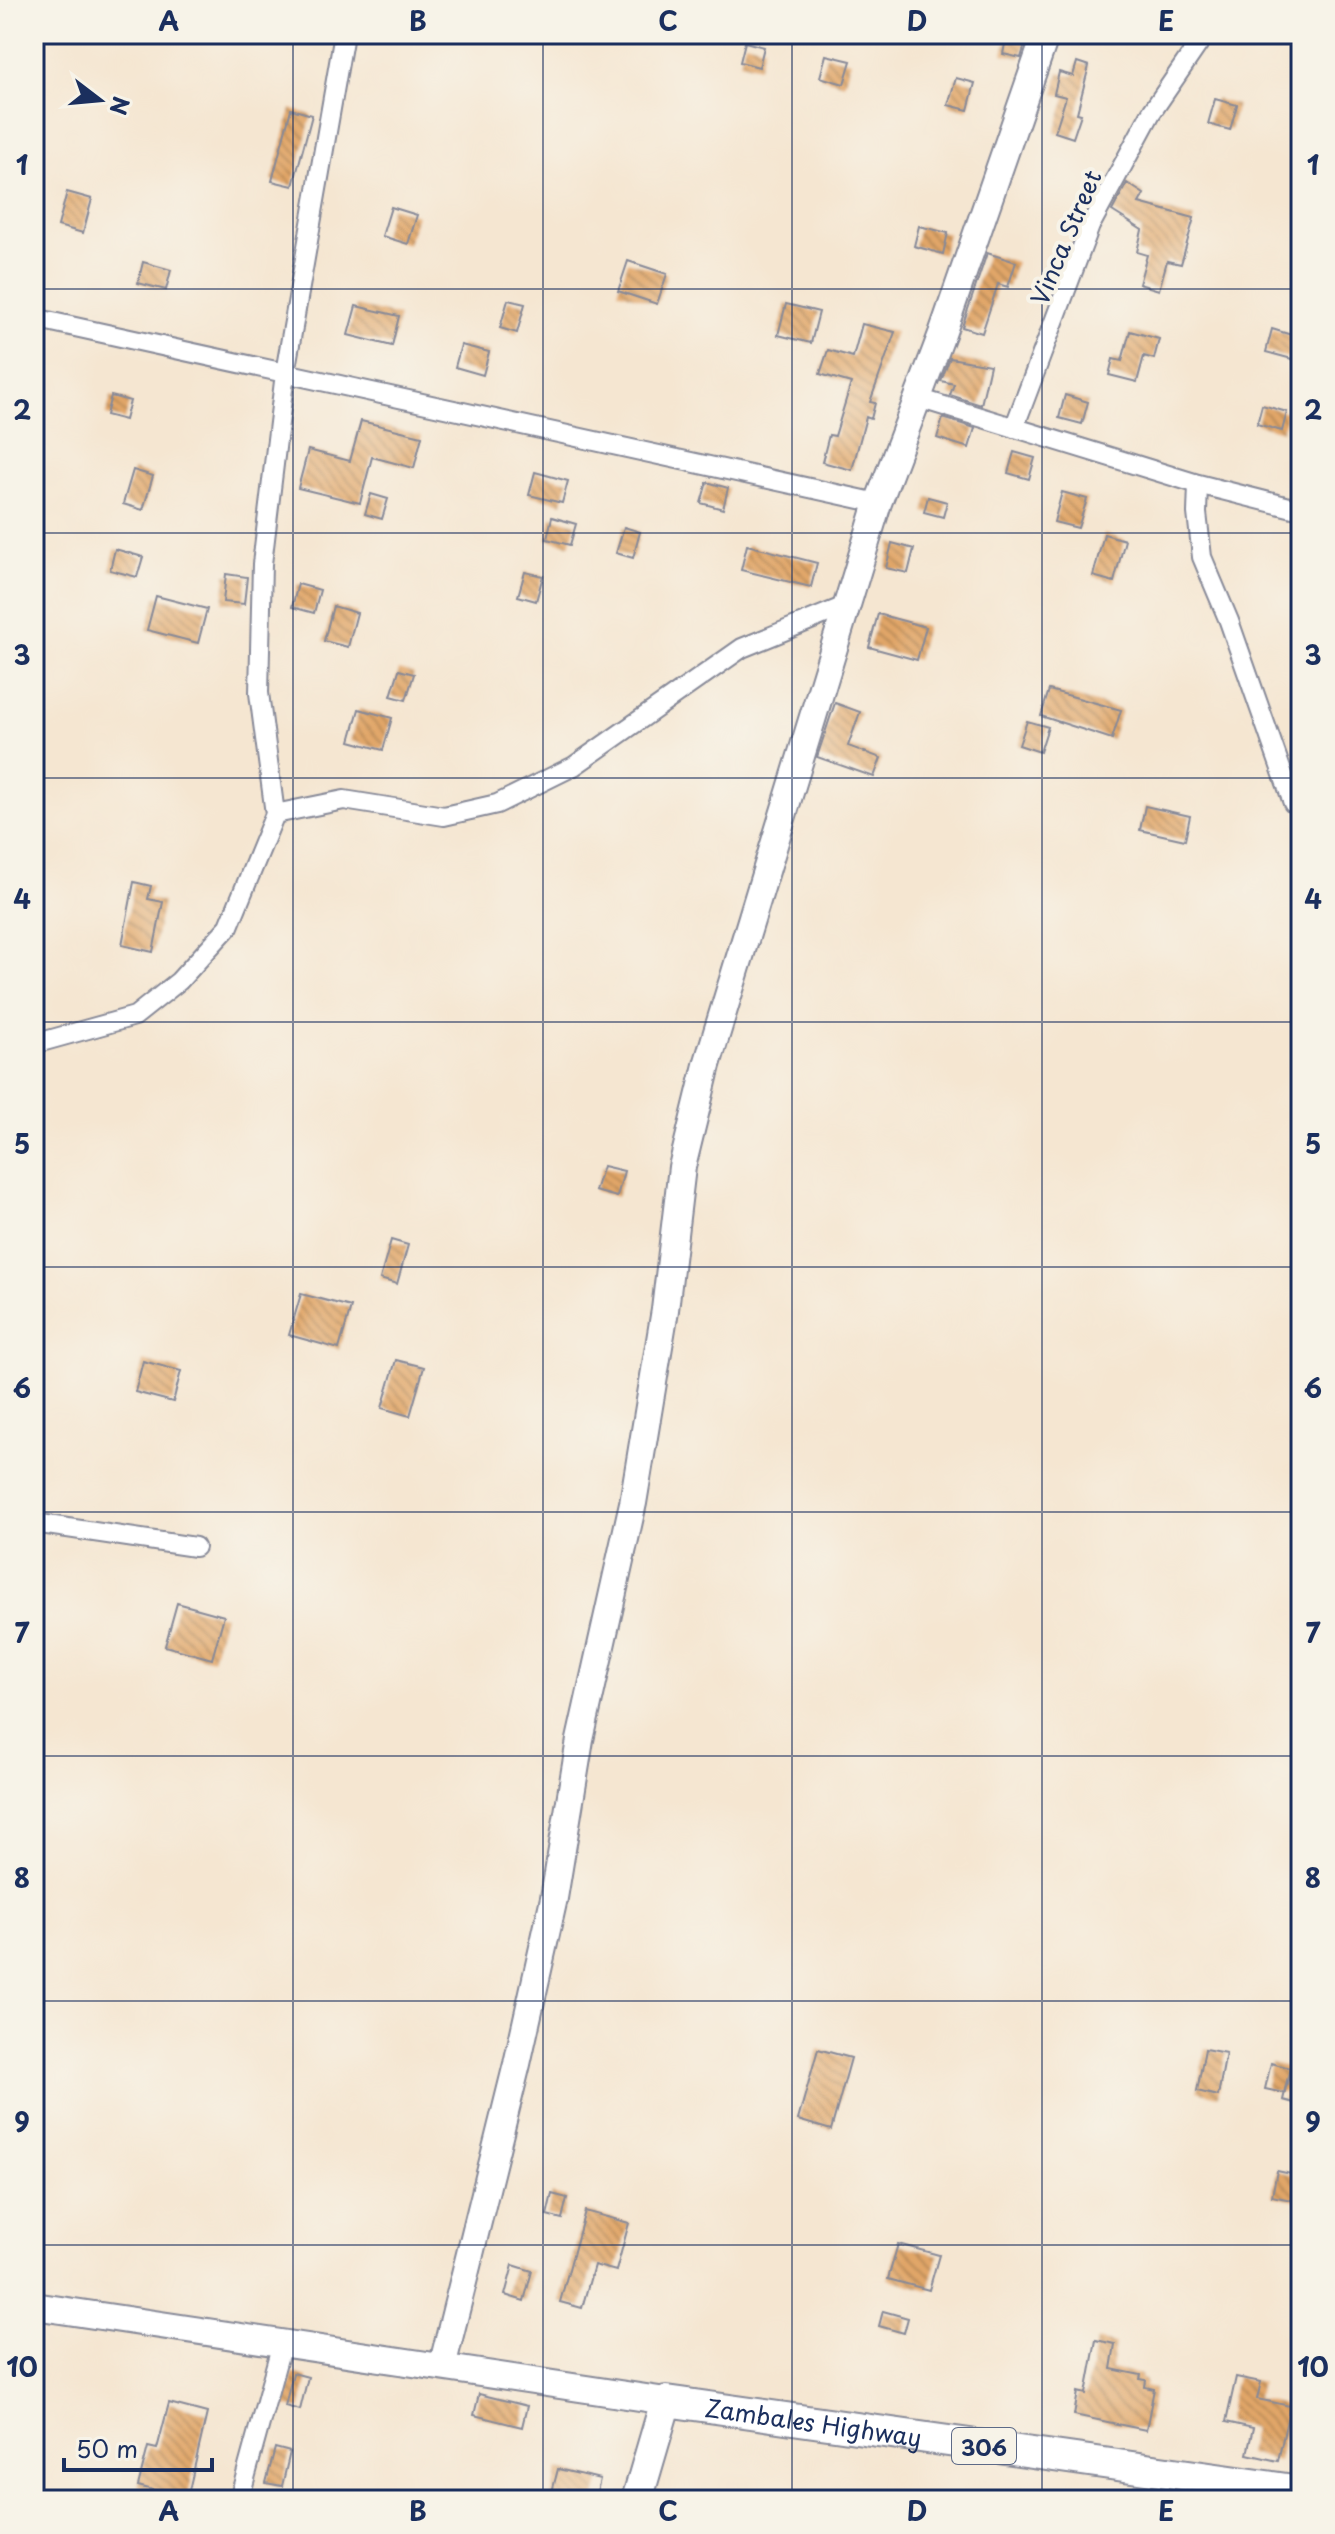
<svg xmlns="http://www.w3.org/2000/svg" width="1335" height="2534" font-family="'Playpen Sans',sans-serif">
<defs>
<pattern id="building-back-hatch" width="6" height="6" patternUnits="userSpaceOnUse" patternTransform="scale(2)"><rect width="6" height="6" fill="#e1a667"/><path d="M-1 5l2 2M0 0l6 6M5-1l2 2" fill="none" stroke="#b68858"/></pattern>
</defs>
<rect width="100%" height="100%" fill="#f7f3e8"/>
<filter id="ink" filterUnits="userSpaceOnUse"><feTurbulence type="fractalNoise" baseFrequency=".0125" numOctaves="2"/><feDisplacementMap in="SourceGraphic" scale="16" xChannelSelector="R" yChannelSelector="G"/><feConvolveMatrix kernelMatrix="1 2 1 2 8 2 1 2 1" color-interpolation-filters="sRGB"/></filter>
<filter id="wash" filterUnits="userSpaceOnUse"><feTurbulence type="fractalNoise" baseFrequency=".006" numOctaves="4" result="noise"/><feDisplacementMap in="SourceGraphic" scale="32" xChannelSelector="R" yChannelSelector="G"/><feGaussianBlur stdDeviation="1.8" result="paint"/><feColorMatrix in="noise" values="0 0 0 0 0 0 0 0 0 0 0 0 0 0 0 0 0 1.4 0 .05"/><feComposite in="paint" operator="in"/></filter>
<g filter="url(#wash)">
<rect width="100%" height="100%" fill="#f5e6d1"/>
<g id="blocks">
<path fill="url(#building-back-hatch)" d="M1007 34H1028L1021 58 1003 54Z
M745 42 764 47 759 67 740 62Z
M826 55 851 61 844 84 820 77Z
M1077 62 1089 66 1077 113 1081 114 1073 138 1055 132 1066 97 1054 94 1059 72 1073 76Z
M956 78 975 83 968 110 948 105Z
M1215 99 1237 105 1230 130 1208 124Z
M291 109 312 115 293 186 272 181Z
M1127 183 1144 194 1139 203 1194 218 1181 264 1167 261 1159 290 1139 284 1147 255 1137 252 1142 230 1112 211Z
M67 192 92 199 83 233 58 226Z
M391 207 417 215 408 244 382 236Z
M919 226 948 233 943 254 914 246Z
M987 253 1016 262 1008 287 998 284 982 333 962 327Z
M628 261 667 274 657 304 618 291Z
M143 262 171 270 166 290 138 283Z
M508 300 525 304 517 333 500 328Z
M786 304 819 312 811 343 778 335Z
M356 306 399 316 392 346 348 335Z
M862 324 895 332 870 402 875 403 871 419 866 417 852 470 822 462 829 435 835 436 851 383 820 374 828 350 853 357Z
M1272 329 1298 337 1292 359 1266 352Z
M1130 331 1159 339 1154 359 1144 356 1137 382 1109 375 1113 359 1122 361Z
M461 345 489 352 483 375 455 367Z
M950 358 990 365 981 405 950 395 954 384 941 381Z
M1065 395 1088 402 1082 424 1059 418Z
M111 396 130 401 125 420 106 415Z
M1262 405 1287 412 1282 431 1257 424Z
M943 418 975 428 969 448 937 438Z
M361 421 422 436 414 468 372 457 360 503 298 488 308 450 350 461Z
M1014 452 1035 458 1029 479 1008 473Z
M133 470 153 476 143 510 123 504Z
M535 472 568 481 562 503 529 495Z
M707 482 728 488 723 509 701 503Z
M1062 492 1087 499 1078 528 1054 522Z
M371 494 388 499 382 519 365 514Z
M928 497 947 502 943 517 924 512Z
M552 517 576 524 570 545 547 539Z
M624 527 640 532 633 558 616 553Z
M1104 534 1125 540 1114 582 1093 576Z
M892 543 914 549 908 573 886 568Z
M747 545 817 563 811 587 741 570Z
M115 549 143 557 137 577 110 570Z
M525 572 543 576 536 601 518 596Z
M226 574 247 577 244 604 223 602Z
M298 584 320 590 314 613 292 607Z
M156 596 207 609 198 643 147 630Z
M333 606 357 613 348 647 324 641Z
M878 614 926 627 917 660 869 647Z
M399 670 414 674 406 700 391 696Z
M1049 690 1121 710 1112 739 1041 716Z
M835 703 860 712 848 746 881 758 874 777 817 757Z
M359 709 392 718 383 750 350 741Z
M1027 721 1048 727 1040 752 1019 745Z
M1145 806 1190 816 1185 840 1140 830Z
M134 882 151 886 148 899 163 902 153 952 122 945Z
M603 1166 624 1171 617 1197 595 1191Z
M391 1240 408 1245 397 1284 380 1279Z
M301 1294 351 1307 339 1349 289 1335Z
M396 1360 424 1367 410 1416 382 1408Z
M143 1361 181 1371 173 1402 135 1392Z
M177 1603 224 1616 212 1659 165 1646Z
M818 2049 851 2058 831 2130 798 2120Z
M1205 2049 1226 2053 1218 2096 1197 2091Z
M1271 2063 1290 2068 1284 2093 1265 2089Z
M1288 2079 1301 2083V2105L1283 2100Z
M1277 2171 1301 2176V2202L1272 2196Z
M552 2194 567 2198 562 2219 547 2215Z
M585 2211 629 2223 616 2271 594 2265 582 2308 560 2302Z
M898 2244 939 2255 929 2290 888 2279Z
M513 2265 532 2271 524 2301 505 2295Z
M883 2311 908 2318 904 2333 879 2326Z
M1096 2340 1115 2344 1111 2369 1141 2375 1140 2379 1146 2380 1145 2387 1154 2389 1146 2430 1074 2415 1078 2392 1086 2394Z
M293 2373 308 2377 300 2410 285 2406Z
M1236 2377 1261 2382 1257 2399 1290 2406 1278 2461 1247 2454 1253 2428 1226 2422Z
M479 2394 527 2406 522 2427 474 2415Z
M169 2403 207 2413 187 2499 138 2486 148 2447 157 2449Z
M275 2448 290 2452 282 2486 266 2483Z
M558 2469 600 2479 595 2500H550Z"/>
</g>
</g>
<g filter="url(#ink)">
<use href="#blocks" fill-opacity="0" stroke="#888a98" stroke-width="2"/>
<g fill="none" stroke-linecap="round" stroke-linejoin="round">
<defs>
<path id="street" d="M34 318 878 503
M918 398 1198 484 1301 510
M1014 428 1090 226 1151 113 1205 34
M1198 484 1197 513 1202 557 1229 621 1293 803
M275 814 344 800 444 816 497 804 574 766 742 648 845 606
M34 1044 135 1016 179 981 229 926 275 814 259 693 262 564 285 373 344 34
M34 1523 195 1547
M239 2500 282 2343"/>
<path id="secondary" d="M34 2306 666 2401
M442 2367 517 2064 554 1898 580 1740 633 1503 665 1310 682 1167 707 1065 878 503 942 334 1046 34"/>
<g id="primary">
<path id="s1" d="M637 2500 666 2401 1301 2491"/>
</g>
</defs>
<use href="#street" stroke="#888a98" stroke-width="22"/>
<use href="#secondary" stroke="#888a98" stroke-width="30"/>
<use href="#primary" stroke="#888a98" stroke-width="34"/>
<use href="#street" stroke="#fff" stroke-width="18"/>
<use href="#secondary" stroke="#fff" stroke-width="26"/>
<use href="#primary" stroke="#fff" stroke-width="30"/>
</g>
</g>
<path fill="none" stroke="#1b2f5e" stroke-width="2" stroke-opacity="0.55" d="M293 34V2500M543 34V2500M792 34V2500M1042 34V2500M34 289H1301M34 533H1301M34 778H1301M34 1022H1301M34 1267H1301M34 1512H1301M34 1756H1301M34 2001H1301M34 2245H1301"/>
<g text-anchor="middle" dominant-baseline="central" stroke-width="8" stroke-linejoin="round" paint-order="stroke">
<rect fill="#f7f3e8" stroke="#5d6a87" stroke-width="2" x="952" y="2428" width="64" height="36" rx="6"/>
<g font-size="22" font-weight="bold" fill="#1b2f5e">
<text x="984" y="2446">306</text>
</g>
<g font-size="24" fill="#1b2f5e" stroke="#f7f3e8">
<text transform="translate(1065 237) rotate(-67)">Vinca Street</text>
<text stroke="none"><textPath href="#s1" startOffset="252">Zambales Highway</textPath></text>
</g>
</g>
<rect width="1335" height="2534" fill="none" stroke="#f7f3e8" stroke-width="88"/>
<g transform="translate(100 100) rotate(106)" stroke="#f7f3e8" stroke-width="6" paint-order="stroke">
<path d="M0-6L14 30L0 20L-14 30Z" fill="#1b2f5e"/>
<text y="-12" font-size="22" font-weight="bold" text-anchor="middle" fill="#1b2f5e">N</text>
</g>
<path d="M64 2458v12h148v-12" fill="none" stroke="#1b2f5e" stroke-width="4"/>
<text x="76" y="2458" font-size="24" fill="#1b2f5e" stroke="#f7f3e8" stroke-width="6" paint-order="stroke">50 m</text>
<rect x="44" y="44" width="1247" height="2446" fill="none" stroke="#1b2f5e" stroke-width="3"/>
<g font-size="26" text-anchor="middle" font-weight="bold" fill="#1b2f5e">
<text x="169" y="31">A</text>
<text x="418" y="31">B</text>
<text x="668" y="31">C</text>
<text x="917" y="31">D</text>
<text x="1166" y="31">E</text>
<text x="22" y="175">1</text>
<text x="1313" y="175">1</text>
<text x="22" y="420">2</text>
<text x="1313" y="420">2</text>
<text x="22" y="665">3</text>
<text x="1313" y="665">3</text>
<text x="22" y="909">4</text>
<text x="1313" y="909">4</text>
<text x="22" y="1154">5</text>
<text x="1313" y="1154">5</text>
<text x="22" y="1398">6</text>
<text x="1313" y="1398">6</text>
<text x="22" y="1643">7</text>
<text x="1313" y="1643">7</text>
<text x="22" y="1888">8</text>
<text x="1313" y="1888">8</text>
<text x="22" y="2132">9</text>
<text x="1313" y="2132">9</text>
<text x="22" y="2377">10</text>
<text x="1313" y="2377">10</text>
<text x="169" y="2521">A</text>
<text x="418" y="2521">B</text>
<text x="668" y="2521">C</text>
<text x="917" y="2521">D</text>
<text x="1166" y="2521">E</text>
</g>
</svg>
